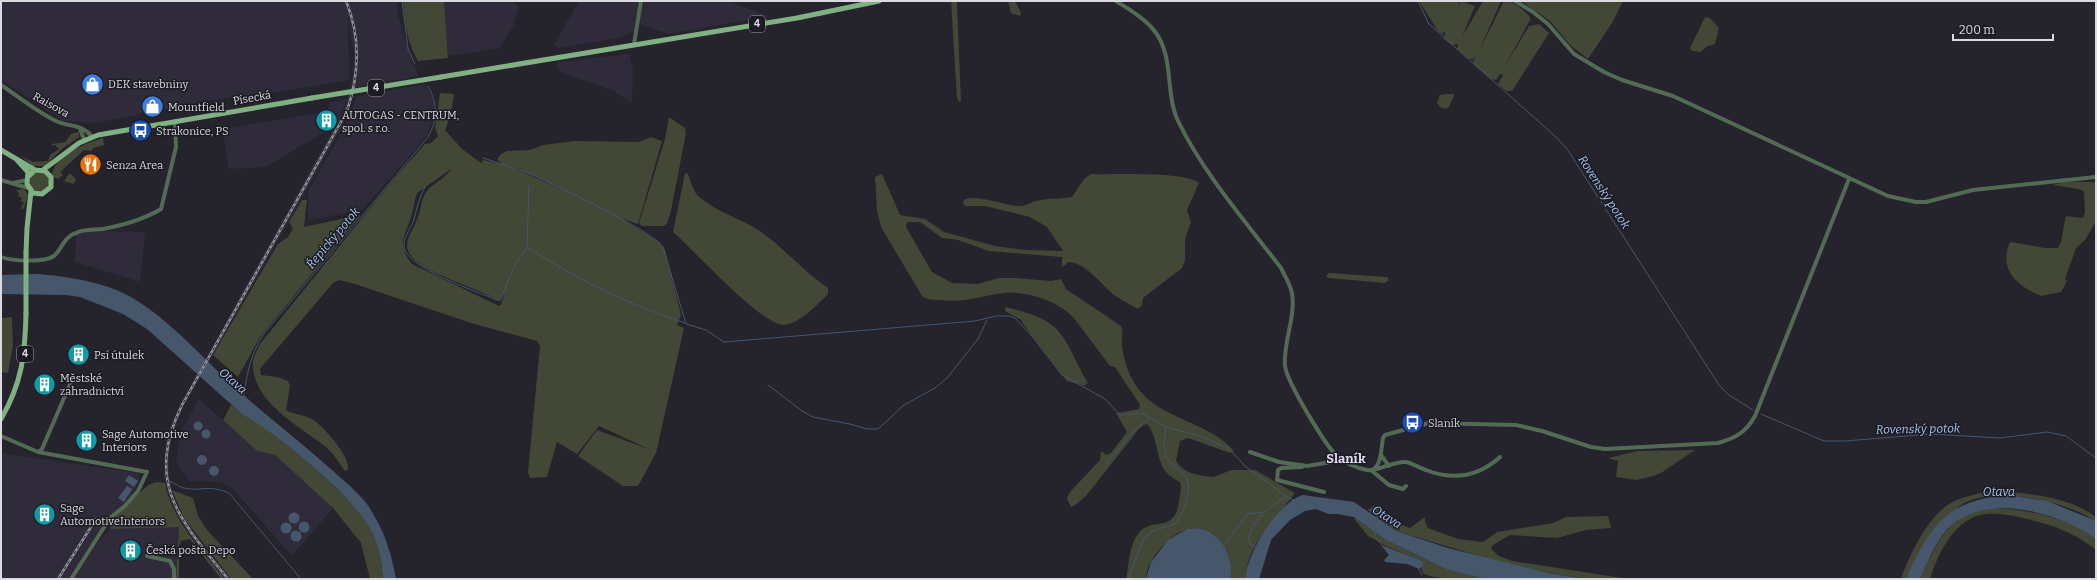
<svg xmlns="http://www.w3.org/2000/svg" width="2097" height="580" font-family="Bitter,serif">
<rect width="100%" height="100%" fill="#25232c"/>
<path fill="#2f2b3a" d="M3 1H397L398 15 412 62 419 76 356 87 343 126 184 406 172 437 169 457V474L172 490 178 509 197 536 231 579H225L193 539 174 511 167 491 164 474 165 445 170 426 180 404 344 110 352 81 354 55 348 15 349 80 273 93 212 100 96 123 63 121 1 80V2Z
M444 1H512L519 7 514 25 500 48 448 56Z
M579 1H728L769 16 669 34 635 23 633 32 620 38 558 48 554 44Z
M629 54 633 69 632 103 611 90 560 72 557 68 558 62Z
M425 84 435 105 434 120 426 136 404 163 363 209 307 221 309 189 343 130 357 96Z
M347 99 336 126 265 167 229 169 222 129 327 112 330 102Z
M93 231 145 232 140 282 75 262 76 234Z
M199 399 257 451 275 455 333 508 292 556 231 487 221 482 189 481 176 463 181 431Z
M1 453 138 473 140 480 127 503 109 518 68 579H1Z
M156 527H180L176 579H73L100 539 110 529Z"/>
<path fill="#424736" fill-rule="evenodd" d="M403 1H444L448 58 418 61C407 43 405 22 403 1Z
M951 1H957V5L961 101 959 102 957 98Z
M1008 1H1015L1021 13 1020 16 1011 13Z
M1419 1H1460L1458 7 1461 1 1475 6 1462 37 1483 1H1501L1479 51 1504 1C1514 1 1523 9 1530 17V20L1504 68 1529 26 1539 24 1549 33 1512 91H1506L1498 84 1503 75 1500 74 1496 80 1491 79 1474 65 1473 61 1476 56 1473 59H1469L1457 49 1458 44 1452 45 1444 39 1445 31 1442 34 1438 31Z
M1521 1H1623L1612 23 1588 59 1570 45 1550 21Z
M1705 17 1710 18 1719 28 1715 44 1708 46 1700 52 1692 51 1690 48Z
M440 93 454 94C452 106 450 120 445 130L462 149 481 163 483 160 502 164 497 159 501 154 507 151 530 150 543 145 575 141 639 142 651 137 662 141 638 224 620 218 659 242 665 250 681 315 677 325 684 328 656 453 638 486H623L578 456 597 430 651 450 599 426 577 454 557 442 547 477 530 478 528 472 540 346 537 341 471 323 352 283 339 280 333 283 260 369 261 375 277 377 288 381 290 386 286 410C295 415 307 415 315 421 325 429 350 456 348 469L345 471C339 463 334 454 326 447 298 425 251 402 253 361 254 355 258 349 260 344L393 180 425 144 431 143 438 136 435 127ZM506 165 519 169 573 194ZM451 169C446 179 431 183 425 194 421 201 421 210 418 217 415 227 407 236 407 246 407 271 481 287 498 301L504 294 501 305 499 306 412 264C397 245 404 238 411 217 414 209 414 201 417 193Z
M1445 94H1454V96L1449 107 1445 109 1440 107 1437 103 1440 95Z
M669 117 685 128 686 133 671 211 667 223 664 226H642L639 223 665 139Z
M79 132V137L62 149 45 166H33L21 156 33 162 48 161 50 155 59 149 55 145 52 146V144L65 142 71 134Z
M103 138 104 145 93 148 92 151 84 150 60 172 63 175 58 179 53 177 52 173C57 155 87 142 103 138Z
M30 182a10 10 0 1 1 20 0a10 10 0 1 1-20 0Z
M70 173 76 179 74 184 64 181Z
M685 173 688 174C691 181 693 191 698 196 716 212 740 218 760 231 784 248 803 271 828 288V294C818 304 799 324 784 325 762 326 693 249 673 232Z
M882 174 900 215 925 219 944 232 995 246 1026 250 1063 251 1047 227 1030 217 985 206H966L963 204 964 200C975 193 1006 206 1020 206 1027 206 1033 201 1040 200 1051 198 1061 199 1072 197L1084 179 1091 174C1112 175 1185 171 1199 183L1187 210 1191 222 1185 239V260L1182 268 1143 298 1142 305 1138 309C1130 305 1122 300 1114 295 1100 284 1088 264 1069 262L1062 267V257L989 251 958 240 942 238 920 222H907L906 227 932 272 952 283 978 284 999 278H1015L1051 281 1061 279 1066 289 1121 326C1124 332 1121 338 1122 344 1123 358 1129 376 1137 387 1160 420 1209 421 1234 451L1230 453 1188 438 1180 441 1176 461 1182 468 1191 473 1204 476 1214 477 1231 470H1255L1295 493C1276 519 1247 544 1245 579H1230L1231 574 1214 534C1205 530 1199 528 1189 529 1171 532 1146 560 1146 579H1126C1129 565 1129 545 1138 534 1152 515 1175 535 1179 501 1180 495 1182 488 1180 482 1175 479 1170 477 1167 473 1155 460 1159 438 1147 424L1144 425 1138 430 1086 496 1074 506 1071 507 1067 499 1069 493 1100 460 1101 451 1106 455 1111 453 1127 432 1116 413 1139 409 1140 405 1115 367 1110 366 1073 317C1056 300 1027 291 1004 293 980 296 966 303 940 300 934 300 927 300 922 296L881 227 877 211 875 177Z
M2064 182H2096V221L2085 240 2076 248 2065 279 2067 281 2061 292 2041 296C2018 286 1999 271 2009 244L2011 242 2045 248H2058C2063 240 2063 226 2066 216L2083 218 2085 212 2084 191 2079 189 2053 185Z
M22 189 26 191 28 195 24 208 21 210 22 205 24 204 22 201H20L22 199 20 196 18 197 19 194 17 191H14Z
M302 200H307L304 227 341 219 357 212 360 216 260 337 238 377 213 355 278 244 288 237 293 229 289 222Z
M1329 273 1387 277 1389 280 1385 283 1329 278 1326 276Z
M1005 307C1066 321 1060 333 1088 383L1085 384 1086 386 1067 381 1021 321H1023L1005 311Z
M12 317 13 345 8 373 1 372V318Z
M231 405C240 412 249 417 259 424 290 445 355 499 372 531 379 546 382 563 383 579H370L361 543 333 508 275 455 257 451 223 420Z
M1695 450 1661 473 1650 477 1636 480 1616 477 1618 461 1608 458 1637 451Z
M158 482 165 483C172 521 201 549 225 579H221L190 539 181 541 179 546V579H176L179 527 110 529 109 526C111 520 142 489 149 485 152 483 154 483 158 482Z
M172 490 193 498 198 516 207 530 253 579H231L184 518Z
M1990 491C2026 493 2066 495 2096 517V522C2069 501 1991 485 1961 505 1953 510 1936 538 1930 547 1923 556 1909 568 1907 579H1901C1909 556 1927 518 1949 504 1961 497 1976 494 1990 491Z
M1375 505C1384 516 1397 523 1410 528L1425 517V522L1428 528 1458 539 1483 542 1497 532 1553 523 1566 517 1608 516 1611 528 1586 530 1557 538 1510 535 1493 545 1491 549 1499 556 1512 561 1629 579H1585L1548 573 1503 563 1396 531 1373 515 1368 510Z
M1986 508C2024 508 2065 516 2096 539V550C2075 533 2053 525 2027 519 2014 516 2000 513 1987 514 1956 516 1938 553 1930 579H1920C1931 555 1941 528 1966 515 1972 511 1980 510 1986 508Z
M1354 517 1386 540 1448 570 1486 579C1473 579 1431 580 1423 573 1420 568 1423 566 1422 561L1388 547 1368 536 1355 520Z"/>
<path fill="#46576c" d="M38 274C69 277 102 281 131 297 172 321 205 361 240 392 270 419 302 443 332 470 344 481 357 491 367 504 383 528 391 550 396 579H383C382 563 379 546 372 532 355 497 276 433 242 414L147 329 123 314 80 297 66 295 1 294V275Z
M193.5 426a4.5 4.5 0 1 1 9 0a4.5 4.5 0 1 1-9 0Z
M201.5 434a4.5 4.5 0 1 1 9 0a4.5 4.5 0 1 1-9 0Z
M197 460a5 5 0 1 1 10 0a5 5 0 1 1-10 0Z
M209 471a5 5 0 1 1 10 0a5 5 0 1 1-10 0Z
M129 475 138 481 134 487 125 481Z
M127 486 132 489 124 502 118 498Z
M1303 495 1354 502 1396 531 1448 548 1548 573 1585 579H1486L1448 570 1386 540 1354 517 1337 514H1328L1316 509 1305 511 1290 520 1271 540 1259 579H1245C1247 553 1277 503 1303 495Z
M2007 495 2047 501 2094 520 2096 522V539C2060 513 1991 493 1953 524 1936 538 1929 560 1920 579H1907C1908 571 1914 562 1918 554 1940 512 1961 500 2007 495Z
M288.5 518a5.5 5.5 0 1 1 11 0a5.5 5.5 0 1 1-11 0Z
M298.5 527a5.5 5.5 0 1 1 11 0a5.5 5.5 0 1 1-11 0Z
M280.5 528a5.5 5.5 0 1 1 11 0a5.5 5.5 0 1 1-11 0Z
M1187 529C1192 529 1196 528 1200 529 1221 531 1235 560 1230 579H1146L1151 562 1168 540Z
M290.5 536a5.5 5.5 0 1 1 11 0a5.5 5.5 0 1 1-11 0Z
M1381 545 1420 560 1422 561 1423 566 1419 569 1407 564 1385 562 1384 560 1389 555Z"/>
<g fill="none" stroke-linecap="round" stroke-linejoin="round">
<path stroke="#46576c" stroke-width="1" d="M402 1 408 49 415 64
M1418 1 1429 24 1556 137 1567 149 1719 385 1729 395 1753 410
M483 158C499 163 515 168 530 174 550 182 656 233 663 247L686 324 706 330 724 342 975 321 996 316H1009L1015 318 1031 335 1062 375 1105 399 1120 415 1139 413
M425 187C419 198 417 208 414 219 412 227 404 236 404 245 402 267 481 293 500 301L514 267 527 247C576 279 629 305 685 323
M527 247 529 186
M768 385 802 411 813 417 850 424 867 429H878L904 405 935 388 947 378 978 339 987 320
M244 395C247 372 251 354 263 335L428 137C438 119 438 104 428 86
M1142 413 1166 427
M1761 414 1824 441H1845L1931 434 2000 438 2047 432 2066 436 2096 458
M1105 464C1120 449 1132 429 1150 418
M169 481C174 483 179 487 184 488 199 492 210 484 229 493L301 579
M1375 532 1376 538 1382 545
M1224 545 1248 514 1263 512
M1256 547 1251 545 1248 539C1257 515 1265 510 1286 497
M1419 569 1422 575
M1128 579 1144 538 1152 531 1175 524C1184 514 1194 488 1185 476 1181 470 1173 467 1169 461 1162 454 1164 436 1166 427L1203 437 1228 448 1245 466 1287 497 1294 500"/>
<path stroke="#536b54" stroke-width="4" d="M1116 1C1130 10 1146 19 1156 33 1174 58 1165 93 1178 121 1204 174 1245 221 1281 268 1285 276 1290 284 1292 293 1296 317 1283 342 1285 366 1287 382 1325 445 1337 456 1345 463 1357 468 1367 470 1382 473 1381 447 1383 438L1385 435 1429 423 1516 425 1542 431 1591 447 1605 449 1718 443C1736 438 1746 432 1755 416L1849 179
M1515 1 1533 12 1548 24 1574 54 1604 72 1622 80 1673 96 1888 196 1916 202H1926L1973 190 2096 177
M634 44 641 1
M1 85C19 97 37 112 56 121 69 127 83 124 92 137
M80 128 84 140
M1 180 28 188
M13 183 27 180
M1 257C11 261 47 263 55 255 62 248 65 236 76 233 83 229 94 230 103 229 124 225 143 220 161 209L176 147 175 121
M71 382 42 449 38 452 147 472 138 491 125 506 110 518 71 579
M1 436 38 452
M1250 452 1279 462 1307 466 1343 460
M1381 455 1389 466
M1302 467 1281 468 1278 470 1277 480 1324 492
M1371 470 1389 485 1403 489 1406 486
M1373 470C1381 468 1399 461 1406 462 1412 463 1420 468 1426 470 1454 481 1479 476 1500 457
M147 556 170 561 174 569V579"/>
<path stroke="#80b182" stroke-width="5" d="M441 77 797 18 879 1
M1 150 35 170
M17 160 28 172 27 184 33 193 42 194 51 187V177L45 171 35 170 28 177
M43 170 79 143 98 135 312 98
M26 253 27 228 31 191
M1 419C22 383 25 355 26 313"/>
<defs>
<path id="rail" d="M58 579 96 519
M228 579C180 520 144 483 182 405L347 111C359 75 361 37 346 1"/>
</defs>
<use href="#rail" stroke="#929198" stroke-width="2.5"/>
<use href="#rail" stroke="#1c1a22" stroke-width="1" stroke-dasharray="3" stroke-linecap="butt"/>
<path stroke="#80b182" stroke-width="5" d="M312 98 441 77
M26 313V253"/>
</g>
<defs>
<symbol id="shop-disc" viewBox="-11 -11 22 22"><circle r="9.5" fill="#3f7fe0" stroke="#1c1a22"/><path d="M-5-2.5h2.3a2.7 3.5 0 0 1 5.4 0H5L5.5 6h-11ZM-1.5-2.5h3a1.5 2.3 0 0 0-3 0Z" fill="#fff"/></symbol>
<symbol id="building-disc" viewBox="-11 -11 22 22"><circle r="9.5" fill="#0f9aa8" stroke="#1c1a22"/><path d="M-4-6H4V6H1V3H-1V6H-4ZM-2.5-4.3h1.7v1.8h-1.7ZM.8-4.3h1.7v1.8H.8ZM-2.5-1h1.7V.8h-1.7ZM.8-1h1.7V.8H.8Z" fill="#fff"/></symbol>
<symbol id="bus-disc" viewBox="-11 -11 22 22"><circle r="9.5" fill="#1a4fb4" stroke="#1c1a22"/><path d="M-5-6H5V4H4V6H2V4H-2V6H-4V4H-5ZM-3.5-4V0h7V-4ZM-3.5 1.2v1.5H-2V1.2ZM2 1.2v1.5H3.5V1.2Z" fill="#fff"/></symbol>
<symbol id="restaurant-disc" viewBox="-11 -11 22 22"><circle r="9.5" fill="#e8710a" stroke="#1c1a22"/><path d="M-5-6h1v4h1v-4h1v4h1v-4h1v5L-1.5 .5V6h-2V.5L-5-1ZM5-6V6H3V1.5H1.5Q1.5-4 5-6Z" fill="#fff"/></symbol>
</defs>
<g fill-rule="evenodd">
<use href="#shop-disc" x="80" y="72" width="25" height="25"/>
<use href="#shop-disc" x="140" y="94" width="25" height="25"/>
<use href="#building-disc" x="314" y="108" width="25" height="25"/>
<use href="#bus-disc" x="128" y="118" width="25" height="25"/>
<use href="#restaurant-disc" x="78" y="152" width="25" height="25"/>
<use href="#building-disc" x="66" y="342" width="25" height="25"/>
<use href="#building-disc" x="32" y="372" width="25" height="25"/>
<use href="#bus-disc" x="1400" y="410" width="25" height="25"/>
<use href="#building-disc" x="74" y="428" width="25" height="25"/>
<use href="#building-disc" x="32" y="502" width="25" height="25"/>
<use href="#building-disc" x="118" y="538" width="25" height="25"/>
</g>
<g text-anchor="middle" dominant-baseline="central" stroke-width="3" stroke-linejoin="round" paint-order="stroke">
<g fill="#1c1a22" stroke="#a2a0a7" stroke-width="1">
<rect x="749" y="16" width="16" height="16" rx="3"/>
<rect x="368" y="80" width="16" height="16" rx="3"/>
<rect x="17" y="346" width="16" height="16" rx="3"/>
</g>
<g font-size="10" font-weight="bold" fill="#dbdae0">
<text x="757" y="24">4</text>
<text x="376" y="88">4</text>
<text x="25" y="354">4</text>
</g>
<g font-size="11" fill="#dbdae0" stroke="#1c1a22" text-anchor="start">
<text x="108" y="84">DEK stavebniny</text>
<text x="168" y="107">Mountfield</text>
<text x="342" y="115">AUTOGAS - CENTRUM,<tspan x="342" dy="13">spol. s r.o.</tspan></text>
<text x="156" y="131">Strakonice, PS</text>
<text x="106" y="165">Senza Area</text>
<text x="94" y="355">Psí útulek</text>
<text x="60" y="378">Městské<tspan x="60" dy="13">zahradnictví</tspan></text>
<text x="1428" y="423">Slaník</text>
<text x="102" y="434">Sage Automotive<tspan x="102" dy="13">Interiors</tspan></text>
<text x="60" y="508">Sage<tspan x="60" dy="13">AutomotiveInteriors</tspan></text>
<text x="146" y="550">Česká pošta Depo</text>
</g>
<g font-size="11" fill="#dbdae0" stroke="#1c1a22">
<text transform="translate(252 98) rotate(-10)">Písecká</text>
<text transform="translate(51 105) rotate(29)">Raisova</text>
</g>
<g font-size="12" font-style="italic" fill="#a2c4ee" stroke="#1c1a22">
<text transform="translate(1604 192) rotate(57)">Rovenský potok</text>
<text transform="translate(333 238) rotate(-50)">Řepický potok</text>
<text transform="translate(233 381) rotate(41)">Otava</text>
<text transform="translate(1918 429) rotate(-1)">Rovenský potok</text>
<text x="1999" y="492">Otava</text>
<text transform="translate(1387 517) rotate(32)">Otava</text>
</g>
<g font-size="13" font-weight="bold" fill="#e3dbf7" stroke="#1c1a22">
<text x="1346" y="458">Slaník</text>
</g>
</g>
<rect width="2097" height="580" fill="none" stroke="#dbdae0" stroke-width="4"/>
<path d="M1953 34v6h100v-6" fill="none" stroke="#dbdae0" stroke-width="2"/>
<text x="1959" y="34" font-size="12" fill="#dbdae0" stroke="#1c1a22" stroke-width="3" paint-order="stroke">200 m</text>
</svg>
